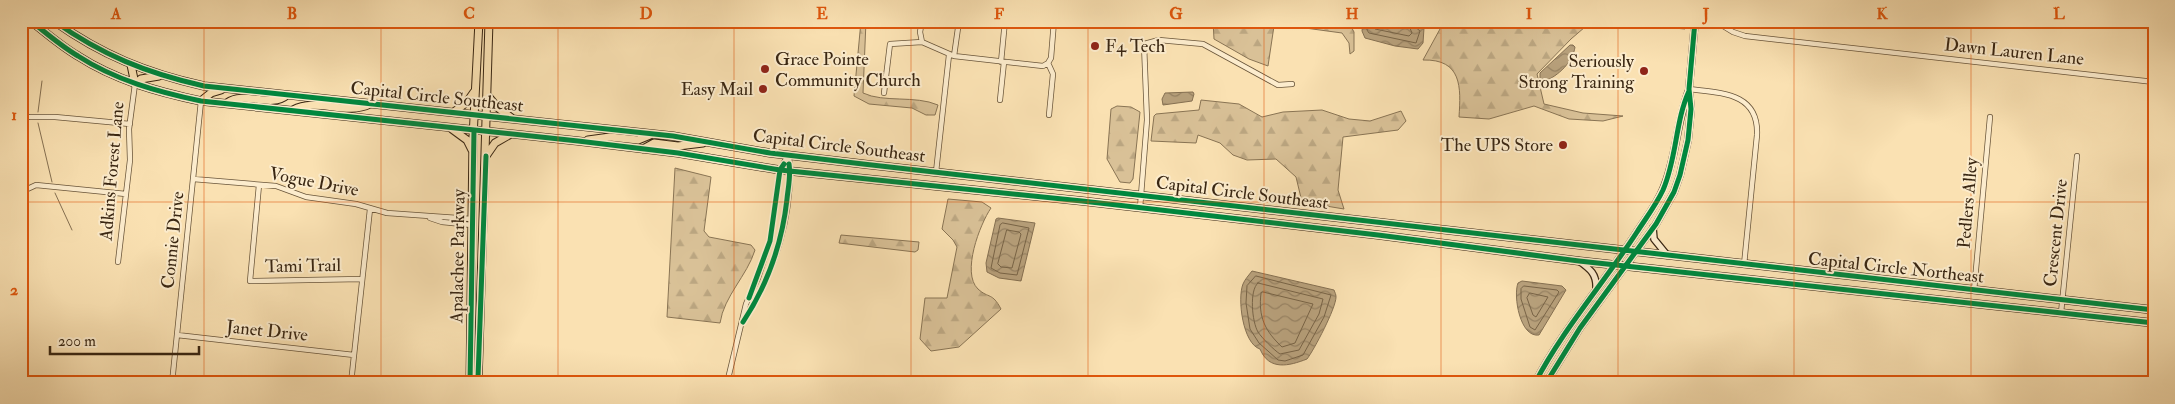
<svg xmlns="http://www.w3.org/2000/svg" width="2175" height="404" font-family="'IM FELL Double Pica',serif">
<defs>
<pattern id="forest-firs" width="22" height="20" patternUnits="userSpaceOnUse" patternTransform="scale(1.25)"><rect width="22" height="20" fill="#d9c197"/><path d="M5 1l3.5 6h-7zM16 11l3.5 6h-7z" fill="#bba681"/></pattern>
<pattern id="water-waves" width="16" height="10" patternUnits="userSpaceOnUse" patternTransform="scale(1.25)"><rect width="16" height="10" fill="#b8a17c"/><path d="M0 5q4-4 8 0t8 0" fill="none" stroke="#978364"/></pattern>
</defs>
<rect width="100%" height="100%" fill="#fae1b2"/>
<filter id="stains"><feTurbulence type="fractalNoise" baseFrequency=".004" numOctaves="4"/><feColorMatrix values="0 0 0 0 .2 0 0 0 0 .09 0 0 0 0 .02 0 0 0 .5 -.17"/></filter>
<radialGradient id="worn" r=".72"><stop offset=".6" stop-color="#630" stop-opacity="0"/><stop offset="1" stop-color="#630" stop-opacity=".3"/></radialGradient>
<path fill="url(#forest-firs)" stroke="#897454" d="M861 21H866L863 93C884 103 915 95 938 105L935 115H926L912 108 869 104 854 96Z
M1213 21H1348L1354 32V51L1350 54 1349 43 1342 33 1283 25 1274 26 1268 66 1249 59 1214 39Z
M1433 21H1592L1571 39 1537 74 1544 104 1583 113 1623 116 1603 121 1569 119 1534 106 1489 119 1459 117C1461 87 1462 59 1423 60L1440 29Z
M1594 21 1686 23 1685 29Z
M1201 100 1239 104 1262 117 1283 112 1322 110 1349 119 1370 121 1401 111 1406 121 1398 130 1343 137 1338 190 1344 209 1302 202 1296 177 1276 159 1247 160 1233 155 1220 143 1198 135 1196 143 1151 141 1154 116 1156 114 1199 110Z
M1117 106 1131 107 1140 112 1133 179 1130 183 1120 182 1107 159 1111 109Z
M675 168 711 177 704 231 709 237 751 245 755 250C747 276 724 296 720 323L667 317Z
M948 199 982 202 991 208C980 224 961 273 978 289 989 299 992 292 1001 309L959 347 931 351 920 339 925 298H947L957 247 953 240 942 229Z
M841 235 919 242 918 250 915 252 839 243Z"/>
<path fill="url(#water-waves)" stroke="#857052" d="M1363 21H1413L1424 28 1423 43 1418 49 1395 46 1365 38 1362 31Z
M1570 45H1573L1575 47C1573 62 1558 76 1545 81L1540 79V73Z
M1193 92 1194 94 1192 101 1163 105 1162 99 1165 93Z
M998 218 1035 223 1021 281 999 278 987 272 986 263 996 219Z
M1252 271 1334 290C1335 293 1336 294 1336 297 1336 308 1314 350 1307 359 1289 366 1269 371 1260 349 1243 344 1237 299 1243 284 1245 279 1249 275 1252 271Z
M1522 281 1562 286 1566 290 1539 335C1520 338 1513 296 1518 283Z"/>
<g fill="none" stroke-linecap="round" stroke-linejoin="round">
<path stroke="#786447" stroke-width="1" d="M1368 21 1367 30 1369 33 1416 43 1420 31 1414 26 1413 21
M1374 21 1375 29 1409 36 1412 33 1407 21
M1003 223 1029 228 1017 275 1000 273 991 268 1000 225Z
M1007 230 1019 232 1021 234 1012 268 1001 267 998 264Z
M1256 276 1331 295 1324 317 1303 355 1285 361 1278 360 1259 343 1250 329 1246 303 1247 286Z
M1258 283 1323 299 1319 314 1299 350 1280 354C1275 351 1261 337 1258 332 1252 322 1249 290 1258 283Z
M1524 286 1557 290 1559 292 1535 330 1530 327 1521 299V289Z
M1263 292 1313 304 1295 343 1282 347C1265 331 1258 317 1261 293Z
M1530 293 1548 297 1536 317 1533 315 1527 298Z"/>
<path stroke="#857052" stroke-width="1" d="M38 112 42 81
M38 123 52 182
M55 193 72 230"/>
<defs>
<path id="minor" d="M922 21 920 32 922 42
M1715 21 1733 32 1745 36 2154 82
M1695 24 1721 26
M922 42 954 56 1043 66 1048 63 1051 58 1054 21
M954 56 959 21
M1001 62 1005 21
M1048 63 1053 74 1049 115
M1689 89C1720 93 1759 92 1757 135L1744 265
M884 93 890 44 922 42
M1000 100 1004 62
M30 117H55L130 124
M936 172 949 55
M193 179 276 186 306 197 356 204 387 213 472 219
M259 185 250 281 362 279
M21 192 36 185 126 194
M1140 208 1147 120 1144 44 1159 40 1203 44 1278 85 1292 84
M430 218 442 222 472 225
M21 243 22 244
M118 262 130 160 129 129 135 84
M1974 291 1990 117
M2061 313 2077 156
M745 319C775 272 794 212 789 156
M177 335 354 355
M172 383 201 101
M351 383 370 209
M727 383 746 304 758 278 770 241 780 170 788 155"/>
<path id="secondary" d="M1653 228 1654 239 1667 255
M1579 261C1590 269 1597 274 1596 289
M1535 383C1563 329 1604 283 1637 232 1646 218 1657 204 1663 189 1677 157 1676 122 1689 90
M1546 383 1580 328 1656 224 1674 192 1680 175 1688 140 1691 109 1689 89 1695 21"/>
<path id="primary" d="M31 21C46 33 61 46 78 56 115 80 158 92 201 101L578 141 678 153 780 170 1082 201 1378 235 1579 261 2154 323
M54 21C102 55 146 73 204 86L673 136 770 153 863 164 2154 310
M131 65 135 84
M135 84 141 79 159 76
M487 95 497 107 513 119
M201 101 211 93 221 90
M227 103C245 90 270 109 287 95
M293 110C317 97 345 116 370 104
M454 112 467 102 474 92
M452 129 467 140 472 150
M588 140 610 137 638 140 650 135
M643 149 654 143 678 146 703 143
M486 156 495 143 509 135
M470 383 473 137 479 21
M478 383 489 21"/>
</defs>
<use href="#minor" stroke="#69553a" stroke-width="6"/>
<use href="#secondary" stroke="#392612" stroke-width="8"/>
<use href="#primary" stroke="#392612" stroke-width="9"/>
<use href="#minor" stroke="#fceccd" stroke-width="4.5"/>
<use href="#secondary" stroke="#fceccd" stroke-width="5.5"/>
<use href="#primary" stroke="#fae1b2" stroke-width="7"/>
<defs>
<path id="cycleway" d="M31 21C46 33 61 46 78 56 115 80 158 92 201 101L578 141 678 153 780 170 1082 201 1378 235 1579 261 2154 323
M54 21C102 55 146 73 204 86L673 136 770 153 863 164 2154 310
M749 298 770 241 780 170 784 164
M743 322C768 284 782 244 787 199 788 188 791 176 789 164
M478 378 486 156
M470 383 474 130
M1535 383C1563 329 1604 283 1637 232 1646 218 1656 205 1663 190 1677 158 1675 122 1689 91
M1546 383 1580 328 1656 224 1674 192 1680 175 1688 140 1691 109 1689 89 1695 21"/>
</defs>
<use href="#cycleway" stroke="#fceccd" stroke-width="8"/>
<use href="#cycleway" stroke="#00873e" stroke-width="5"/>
</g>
<path fill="none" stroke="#df560c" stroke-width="1" stroke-opacity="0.55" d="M204 21V383M381 21V383M558 21V383M734 21V383M911 21V383M1088 21V383M1264 21V383M1441 21V383M1618 21V383M1794 21V383M1971 21V383M21 202H2154"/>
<g fill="#8f2418" stroke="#fceccd" stroke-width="2">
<circle cx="1095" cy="46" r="5"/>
<circle cx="765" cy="69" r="5"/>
<circle cx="1644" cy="71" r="5"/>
<circle cx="763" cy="89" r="5"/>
<circle cx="1563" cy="145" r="5"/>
</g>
<g text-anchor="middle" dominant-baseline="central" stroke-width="4" stroke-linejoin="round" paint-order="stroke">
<g font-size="18" fill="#392612" stroke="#fceccd" text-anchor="end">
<text x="1105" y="46" text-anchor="start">F4 Tech</text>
<text x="775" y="59" text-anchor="start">Grace Pointe<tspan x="775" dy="21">Community Church</tspan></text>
<text x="1634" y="61">Seriously<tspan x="1634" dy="21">Strong Training</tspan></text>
<text x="753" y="89">Easy Mail</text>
<text x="1553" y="145">The UPS Store</text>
</g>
<g font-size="18" fill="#392612" stroke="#fceccd">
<text transform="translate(2014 52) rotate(6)">Dawn Lauren Lane</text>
<text transform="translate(437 97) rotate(6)">Capital Circle Southeast</text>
<text transform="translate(839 146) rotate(7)">Capital Circle Southeast</text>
<text transform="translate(112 171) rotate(-85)">Adkins Forest Lane</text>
<text transform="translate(314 182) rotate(11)">Vogue Drive</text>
<text transform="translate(1242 193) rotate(7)">Capital Circle Southeast</text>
<text transform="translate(1968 203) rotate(-85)">Pedlers Alley</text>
<text transform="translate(2056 233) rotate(-84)">Crescent Drive</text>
<text transform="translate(173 240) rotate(-84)">Connie Drive</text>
<text transform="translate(458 256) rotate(-89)">Apalachee Parkway</text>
<text transform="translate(303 266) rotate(-1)">Tami Trail</text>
<text transform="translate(1896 268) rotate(6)">Capital Circle Northeast</text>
<text transform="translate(267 331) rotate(6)">Janet Drive</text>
</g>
</g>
<rect width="2175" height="404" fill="none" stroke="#fae1b2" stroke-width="55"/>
<path d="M50 346v8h149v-8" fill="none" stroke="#392612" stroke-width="2.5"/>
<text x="58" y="346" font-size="15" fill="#392612" stroke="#fceccd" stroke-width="4" paint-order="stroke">200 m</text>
<rect x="28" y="28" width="2120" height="348" fill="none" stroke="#df560c" stroke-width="2"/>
<g font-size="16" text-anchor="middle" font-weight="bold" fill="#df560c">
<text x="116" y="19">A</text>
<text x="292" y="19">B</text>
<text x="469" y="19">C</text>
<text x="646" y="19">D</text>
<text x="822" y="19">E</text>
<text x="999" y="19">F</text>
<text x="1176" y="19">G</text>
<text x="1352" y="19">H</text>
<text x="1529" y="19">I</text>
<text x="1706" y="19">J</text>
<text x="1882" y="19">K</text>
<text x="2059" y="19">L</text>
<text x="14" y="120">1</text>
<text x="14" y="295">2</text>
</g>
<rect width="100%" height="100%" filter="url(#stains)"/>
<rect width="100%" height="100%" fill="url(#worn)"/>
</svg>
